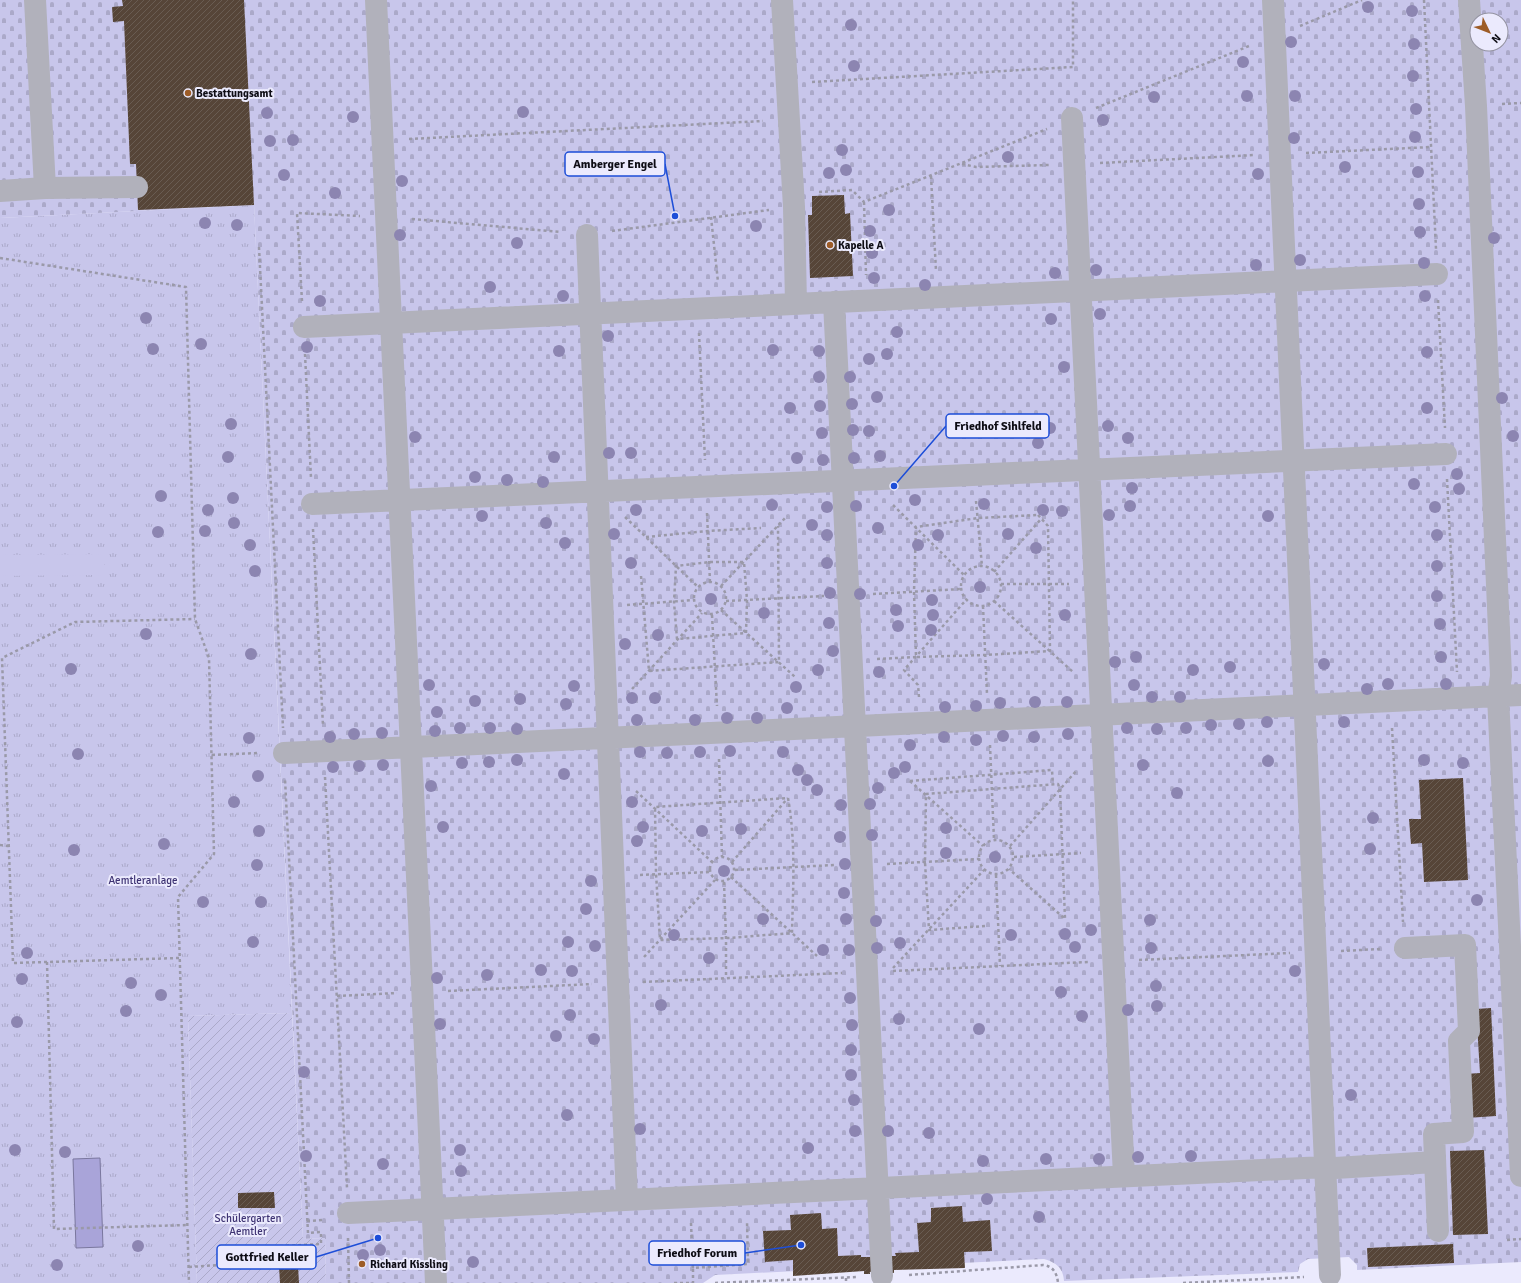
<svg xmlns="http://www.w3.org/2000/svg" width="1521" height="1283" font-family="Signika,sans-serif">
<defs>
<pattern id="grass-tufts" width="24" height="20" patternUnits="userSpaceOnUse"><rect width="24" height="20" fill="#c8c6eb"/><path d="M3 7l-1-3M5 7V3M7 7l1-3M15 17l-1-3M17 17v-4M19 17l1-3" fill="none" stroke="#aba9c9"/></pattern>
<pattern id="cemetery-stones" width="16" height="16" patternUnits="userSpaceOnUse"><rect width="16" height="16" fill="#c8c6eb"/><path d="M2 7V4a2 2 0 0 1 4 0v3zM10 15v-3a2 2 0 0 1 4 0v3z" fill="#aba9c9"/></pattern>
<pattern id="garden-furrows" width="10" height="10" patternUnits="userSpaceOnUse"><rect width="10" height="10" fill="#c8c6eb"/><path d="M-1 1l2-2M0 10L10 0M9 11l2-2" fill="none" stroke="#aba9c9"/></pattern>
<pattern id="building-hatch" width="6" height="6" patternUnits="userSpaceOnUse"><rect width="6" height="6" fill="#564538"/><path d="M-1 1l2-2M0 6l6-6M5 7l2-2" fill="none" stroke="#695c52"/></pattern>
</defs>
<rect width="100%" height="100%" fill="#ebeafd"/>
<path fill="url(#grass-tufts)" d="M254 205 292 1013 188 1016 197 1283H0V218Z"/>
<path fill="url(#cemetery-stones)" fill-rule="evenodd" d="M0 0H1521V1262L1357 1270V1265L1349 1257 1308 1259 1300 1264 1298 1272 1064 1281C1063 1268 1057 1263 1044 1259L715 1275 703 1283H326L325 1238 303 1239 254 205 0 218ZM1477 20H1501V44H1477Z"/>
<path fill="url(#garden-furrows)" d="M292 1013 303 1239 325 1238 326 1283H197L188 1016Z"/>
<path fill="#c8c6eb" d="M104 554V575L0 576V555Z"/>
<path fill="#a9a4d9" stroke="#7a779e" d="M100 1158 103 1247 76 1248 73 1159Z"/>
<path fill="url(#building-hatch)" d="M122 0H244L254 205 138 210 136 164H130L124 21 113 22 112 7 123 6Z
M844 195 845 214 850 213 853 276 810 278 808 215H812V196Z
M1463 778 1468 880 1424 882 1422 843 1411 844 1409 819H1421L1419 780Z
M1491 1008 1496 1116 1467 1118 1465 1074 1480 1073 1476 1009Z
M1484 1150 1488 1234 1453 1235 1450 1151Z
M274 1192 275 1208H238V1193Z
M962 1206 963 1222 990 1220 992 1251 964 1252 965 1268 894 1270V1273H888V1271L870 1272V1274H864V1271L793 1276V1260L765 1262 763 1231 791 1230 790 1215 821 1213 822 1229 837 1228 838 1256 861 1255V1257H870V1253L886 1252V1256H896L895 1253 919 1252 917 1223 931 1222V1208Z
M1453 1244 1454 1263 1368 1267 1367 1248Z
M297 1248 299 1283H280L278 1250Z"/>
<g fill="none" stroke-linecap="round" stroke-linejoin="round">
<path stroke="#9a99a8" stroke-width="2.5" stroke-dasharray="3 3" stroke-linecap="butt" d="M1424 0 1436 249
M1300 26 1362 0
M812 82 1073 67V0
M1502 104 1521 103
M1096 108 1249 46
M409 139 763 121
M1306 153 1431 147
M1100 163 1255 155
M962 164 976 167 1049 165
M931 176 936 271
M819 192 852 190 864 202 1047 129
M864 202 866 275
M711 217 718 282
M412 219 561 232
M612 231 769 210
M259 247 283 728
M0 258 186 287 195 619 209 658 214 854 178 897 189 1283
M1438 300 1445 428
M302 301 297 213 360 216
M699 333 705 460
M305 354 311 478
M1447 479 1457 672
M976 501 982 566
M893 505 964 575
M707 513 710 582
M1038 515 1048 526 1050 651 985 655 916 657 914 592 916 527 978 518Z
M625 517 698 587
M313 529 323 726
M646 537 708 531 761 528
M710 562H744L747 600 746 633 677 639 674 602 676 566Z
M961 586a20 20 0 1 1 40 0a20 20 0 1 1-40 0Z
M994 572 1042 518
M641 576 649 671 779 662 778 526
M694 598a16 16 0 1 1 32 0a16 16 0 1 1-32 0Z
M1001 584H1069
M721 586 787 516
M873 594 961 589
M726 601 824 596
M994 601 1073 672
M627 605 693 600
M983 606 987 694
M721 610 795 677
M712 615 717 706
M877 659 916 657
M632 689 702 613
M919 697 918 685 904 670 966 600
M1392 728 1403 922
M990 745 994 840
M212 755 259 753
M719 759 722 857
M325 777 347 1188
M910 781 1052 770 1053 785
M910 781 983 846
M636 791 712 862
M788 798C796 842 793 889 792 933L729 938 660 940 656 873 655 807Z
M979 857a17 17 0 1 1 34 0a17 17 0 1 1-34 0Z
M0 845 8 846
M1010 846 1077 770
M710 869a12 12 0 1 1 24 0a12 12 0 1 1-24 0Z
M1014 857 1081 853
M732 862 788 798
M887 864 979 859
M735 870 835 865
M640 875 709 872
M996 875 1000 966
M731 877 817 956
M724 882 726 938V978
M985 926 929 930 925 862 926 794 1058 784 1060 789 1065 919 1009 869
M1341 951 1380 949
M644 957 715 880
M179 958 47 962 54 1229 188 1225
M1139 960 1290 953
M47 962 13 963 2 658 75 622 195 619
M893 968 984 870
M893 971 1088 962
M643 982 842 973
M448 991 592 984
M337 996 397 993
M307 1221 324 1220
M691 1223 693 1268 748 1264 747 1221
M348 1238 349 1283
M1507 1240 1521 1239
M189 1267 234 1264 262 1247 321 1244V1232L308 1233 285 779
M909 1275 1043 1265C1053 1266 1057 1273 1058 1283
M846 1278V1283
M674 1283H693V1268
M715 1283 856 1277
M1183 1283 1304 1277"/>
<path stroke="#b1b1bb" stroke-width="22" d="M376 0 436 1283
M782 0 794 207 796 304
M1273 0 1330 1275
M1469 0 1476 106 1501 676 1498 696 1521 1176
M1072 118 1124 1176
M45 188 137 187
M0 191 45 188 35 0
M587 235 627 1200
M834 302 882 1276
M304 327 1437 274
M312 504 1446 454
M284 753 1521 695
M1405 948 1465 945 1469 1031 1459 1041 1463 1132 1434 1134 1438 1231
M348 1213 1326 1167 1335 1168 1435 1162"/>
</g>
<g fill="#8c85b1">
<circle cx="1368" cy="7" r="6"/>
<circle cx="1412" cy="11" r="6"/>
<circle cx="851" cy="25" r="6"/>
<circle cx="1291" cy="42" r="6"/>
<circle cx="1414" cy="44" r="6"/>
<circle cx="1243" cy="62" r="6"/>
<circle cx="854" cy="66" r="6"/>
<circle cx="1413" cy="76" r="6"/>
<circle cx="1247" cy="96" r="6"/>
<circle cx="1295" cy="96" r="6"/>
<circle cx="1154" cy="97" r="6"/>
<circle cx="1416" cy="109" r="6"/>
<circle cx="523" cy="112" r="6"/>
<circle cx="267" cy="113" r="6"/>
<circle cx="353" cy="117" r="6"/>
<circle cx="1103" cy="120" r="6"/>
<circle cx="1415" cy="137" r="6"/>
<circle cx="1294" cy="138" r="6"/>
<circle cx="293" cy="140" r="6"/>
<circle cx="270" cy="141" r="6"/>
<circle cx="842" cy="150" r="6"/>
<circle cx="1008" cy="157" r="6"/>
<circle cx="1345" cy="167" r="6"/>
<circle cx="846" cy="170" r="6"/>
<circle cx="1418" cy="172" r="6"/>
<circle cx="829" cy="173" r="6"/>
<circle cx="1258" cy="174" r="6"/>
<circle cx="284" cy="175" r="6"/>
<circle cx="402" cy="181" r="6"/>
<circle cx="335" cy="193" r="6"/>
<circle cx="1419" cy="204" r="6"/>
<circle cx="889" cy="210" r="6"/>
<circle cx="205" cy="223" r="6"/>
<circle cx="237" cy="225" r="6"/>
<circle cx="756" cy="226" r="6"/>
<circle cx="870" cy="231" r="6"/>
<circle cx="1420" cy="232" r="6"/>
<circle cx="400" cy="235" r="6"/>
<circle cx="1494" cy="238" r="6"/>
<circle cx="517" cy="243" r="6"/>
<circle cx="872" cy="253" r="6"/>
<circle cx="1300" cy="260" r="6"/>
<circle cx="1424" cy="263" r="6"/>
<circle cx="1256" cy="265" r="6"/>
<circle cx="1096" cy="270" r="6"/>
<circle cx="1055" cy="273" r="6"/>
<circle cx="874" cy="278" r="6"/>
<circle cx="925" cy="285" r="6"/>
<circle cx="490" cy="287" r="6"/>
<circle cx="563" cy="296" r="6"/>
<circle cx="1425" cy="296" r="6"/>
<circle cx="320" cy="301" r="6"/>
<circle cx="1100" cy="314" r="6"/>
<circle cx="146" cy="318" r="6"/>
<circle cx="1051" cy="319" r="6"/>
<circle cx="897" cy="332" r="6"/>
<circle cx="608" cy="336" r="6"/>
<circle cx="201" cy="344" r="6"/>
<circle cx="307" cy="347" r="6"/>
<circle cx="153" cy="349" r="6"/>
<circle cx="773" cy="350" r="6"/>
<circle cx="559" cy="351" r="6"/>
<circle cx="819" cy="351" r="6"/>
<circle cx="1427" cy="352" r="6"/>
<circle cx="887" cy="354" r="6"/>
<circle cx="869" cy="359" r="6"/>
<circle cx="1064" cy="367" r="6"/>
<circle cx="819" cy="377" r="6"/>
<circle cx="850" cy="377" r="6"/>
<circle cx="877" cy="397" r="6"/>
<circle cx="1502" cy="398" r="6"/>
<circle cx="852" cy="404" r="6"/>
<circle cx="820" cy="406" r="6"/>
<circle cx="790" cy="408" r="6"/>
<circle cx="1427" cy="408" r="6"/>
<circle cx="231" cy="424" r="6"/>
<circle cx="1108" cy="426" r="6"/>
<circle cx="1050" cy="428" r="6"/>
<circle cx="853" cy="430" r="6"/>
<circle cx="869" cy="431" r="6"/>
<circle cx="822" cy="433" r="6"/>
<circle cx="1513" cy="436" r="6"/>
<circle cx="415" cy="437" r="6"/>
<circle cx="1128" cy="438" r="6"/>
<circle cx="1038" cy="443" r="6"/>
<circle cx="609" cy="453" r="6"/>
<circle cx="631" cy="453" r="6"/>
<circle cx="880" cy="456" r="6"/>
<circle cx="228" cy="457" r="6"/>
<circle cx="554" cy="457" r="6"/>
<circle cx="797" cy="458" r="6"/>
<circle cx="854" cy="458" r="6"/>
<circle cx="823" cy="460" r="6"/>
<circle cx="1457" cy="474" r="6"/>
<circle cx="475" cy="477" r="6"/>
<circle cx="507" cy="480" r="6"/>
<circle cx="543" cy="482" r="6"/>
<circle cx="1414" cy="484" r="6"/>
<circle cx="1132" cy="488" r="6"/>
<circle cx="1459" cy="489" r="6"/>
<circle cx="161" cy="496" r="6"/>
<circle cx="233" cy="498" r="6"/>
<circle cx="915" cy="500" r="6"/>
<circle cx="984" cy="504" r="6"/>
<circle cx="772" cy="505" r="6"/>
<circle cx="856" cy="506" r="6"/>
<circle cx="1130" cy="506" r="6"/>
<circle cx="827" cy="507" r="6"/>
<circle cx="1435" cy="507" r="6"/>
<circle cx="208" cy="510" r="6"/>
<circle cx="636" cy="510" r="6"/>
<circle cx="1043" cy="510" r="6"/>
<circle cx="1062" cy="511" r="6"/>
<circle cx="1109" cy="515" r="6"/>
<circle cx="482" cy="516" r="6"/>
<circle cx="1268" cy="516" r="6"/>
<circle cx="234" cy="523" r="6"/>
<circle cx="546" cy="523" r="6"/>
<circle cx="812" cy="525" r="6"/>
<circle cx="878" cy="528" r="6"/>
<circle cx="205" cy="531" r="6"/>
<circle cx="158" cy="532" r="6"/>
<circle cx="614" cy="534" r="6"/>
<circle cx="1008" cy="534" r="6"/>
<circle cx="827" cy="535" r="6"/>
<circle cx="938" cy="535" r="6"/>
<circle cx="1437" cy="535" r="6"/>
<circle cx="565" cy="543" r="6"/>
<circle cx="250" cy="545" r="6"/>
<circle cx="918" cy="545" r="6"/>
<circle cx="1036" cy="548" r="6"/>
<circle cx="631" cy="563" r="6"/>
<circle cx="827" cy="563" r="6"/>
<circle cx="1437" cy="566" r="6"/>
<circle cx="255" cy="571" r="6"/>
<circle cx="980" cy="587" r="6"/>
<circle cx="830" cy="593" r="6"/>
<circle cx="860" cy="594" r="6"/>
<circle cx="1437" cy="596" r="6"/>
<circle cx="711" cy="599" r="6"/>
<circle cx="932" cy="600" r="6"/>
<circle cx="896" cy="610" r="6"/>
<circle cx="764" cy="613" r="6"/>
<circle cx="933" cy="615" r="6"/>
<circle cx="1065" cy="615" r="6"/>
<circle cx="829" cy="623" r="6"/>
<circle cx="1440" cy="624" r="6"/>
<circle cx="898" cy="626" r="6"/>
<circle cx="931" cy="630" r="6"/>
<circle cx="146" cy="634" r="6"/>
<circle cx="658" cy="635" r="6"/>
<circle cx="625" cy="644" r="6"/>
<circle cx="833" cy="651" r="6"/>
<circle cx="251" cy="654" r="6"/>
<circle cx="1136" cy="657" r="6"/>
<circle cx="1441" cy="657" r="6"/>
<circle cx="1115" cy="662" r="6"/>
<circle cx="1324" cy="664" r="6"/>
<circle cx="1230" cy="667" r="6"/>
<circle cx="71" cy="669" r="6"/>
<circle cx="818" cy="670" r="6"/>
<circle cx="1193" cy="670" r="6"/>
<circle cx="879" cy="672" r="6"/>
<circle cx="1388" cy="684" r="6"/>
<circle cx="1446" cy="684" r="6"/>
<circle cx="429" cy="685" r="6"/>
<circle cx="1134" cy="685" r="6"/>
<circle cx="574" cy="686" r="6"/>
<circle cx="796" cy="687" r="6"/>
<circle cx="1367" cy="689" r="6"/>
<circle cx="1152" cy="697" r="6"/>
<circle cx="1180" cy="697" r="6"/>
<circle cx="632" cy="698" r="6"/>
<circle cx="655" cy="698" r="6"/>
<circle cx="520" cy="699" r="6"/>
<circle cx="475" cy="701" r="6"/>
<circle cx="1035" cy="702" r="6"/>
<circle cx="1067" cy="702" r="6"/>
<circle cx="1000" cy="703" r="6"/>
<circle cx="566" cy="704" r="6"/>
<circle cx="976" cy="706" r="6"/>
<circle cx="945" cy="707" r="6"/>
<circle cx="787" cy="708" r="6"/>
<circle cx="437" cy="712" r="6"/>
<circle cx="727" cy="718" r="6"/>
<circle cx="757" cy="718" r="6"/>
<circle cx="637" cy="720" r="6"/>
<circle cx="695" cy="720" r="6"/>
<circle cx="1267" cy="722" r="6"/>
<circle cx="1344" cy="722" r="6"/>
<circle cx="1239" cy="724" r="6"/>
<circle cx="1211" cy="725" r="6"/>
<circle cx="460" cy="728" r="6"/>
<circle cx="490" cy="728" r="6"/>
<circle cx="1127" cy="728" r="6"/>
<circle cx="1186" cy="728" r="6"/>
<circle cx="517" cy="729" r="6"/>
<circle cx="1157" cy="729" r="6"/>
<circle cx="435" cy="731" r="6"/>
<circle cx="382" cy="733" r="6"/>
<circle cx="354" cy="734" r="6"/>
<circle cx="1068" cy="734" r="6"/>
<circle cx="1003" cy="736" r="6"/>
<circle cx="330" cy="737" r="6"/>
<circle cx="944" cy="737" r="6"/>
<circle cx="1034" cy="737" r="6"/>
<circle cx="249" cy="738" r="6"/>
<circle cx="976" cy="740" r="6"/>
<circle cx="910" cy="745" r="6"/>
<circle cx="730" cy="751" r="6"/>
<circle cx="640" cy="752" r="6"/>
<circle cx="700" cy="752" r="6"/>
<circle cx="783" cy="752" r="6"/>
<circle cx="667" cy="753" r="6"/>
<circle cx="78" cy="754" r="6"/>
<circle cx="517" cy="760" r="6"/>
<circle cx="1424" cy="760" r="6"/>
<circle cx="1268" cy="761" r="6"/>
<circle cx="489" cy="762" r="6"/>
<circle cx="462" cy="763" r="6"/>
<circle cx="1463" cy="763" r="6"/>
<circle cx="383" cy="765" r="6"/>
<circle cx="1143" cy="765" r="6"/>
<circle cx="359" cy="766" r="6"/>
<circle cx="333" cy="767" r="6"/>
<circle cx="905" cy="767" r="6"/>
<circle cx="798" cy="770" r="6"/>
<circle cx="894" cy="773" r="6"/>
<circle cx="564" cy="774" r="6"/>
<circle cx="258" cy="776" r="6"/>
<circle cx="807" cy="780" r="6"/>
<circle cx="431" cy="786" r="6"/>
<circle cx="878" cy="788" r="6"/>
<circle cx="817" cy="790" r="6"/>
<circle cx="1177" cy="793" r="6"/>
<circle cx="234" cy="802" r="6"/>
<circle cx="632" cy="802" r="6"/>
<circle cx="870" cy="804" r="6"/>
<circle cx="841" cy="805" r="6"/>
<circle cx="1373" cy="818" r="6"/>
<circle cx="443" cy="827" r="6"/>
<circle cx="643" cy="827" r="6"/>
<circle cx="946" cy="828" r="6"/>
<circle cx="741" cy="829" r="6"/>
<circle cx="259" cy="831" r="6"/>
<circle cx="702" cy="831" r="6"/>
<circle cx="872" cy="835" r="6"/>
<circle cx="840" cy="837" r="6"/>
<circle cx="637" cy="841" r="6"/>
<circle cx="164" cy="844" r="6"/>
<circle cx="1370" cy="849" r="6"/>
<circle cx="74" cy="850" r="6"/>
<circle cx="946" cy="853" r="6"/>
<circle cx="995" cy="857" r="6"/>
<circle cx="845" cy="864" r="6"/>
<circle cx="257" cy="865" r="6"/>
<circle cx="724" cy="871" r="6"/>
<circle cx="591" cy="881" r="6"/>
<circle cx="139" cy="882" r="6"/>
<circle cx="844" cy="893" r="6"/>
<circle cx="1477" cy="900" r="6"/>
<circle cx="203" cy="902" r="6"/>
<circle cx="261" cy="902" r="6"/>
<circle cx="586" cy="909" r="6"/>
<circle cx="763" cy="919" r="6"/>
<circle cx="846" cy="919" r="6"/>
<circle cx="1150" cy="920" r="6"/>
<circle cx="876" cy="921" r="6"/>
<circle cx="1091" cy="930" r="6"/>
<circle cx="1065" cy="934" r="6"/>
<circle cx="674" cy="935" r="6"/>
<circle cx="1011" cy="935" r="6"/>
<circle cx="253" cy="942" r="6"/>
<circle cx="568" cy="942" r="6"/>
<circle cx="900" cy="943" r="6"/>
<circle cx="595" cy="946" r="6"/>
<circle cx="1075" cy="947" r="6"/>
<circle cx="877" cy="948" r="6"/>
<circle cx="1151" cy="948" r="6"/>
<circle cx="823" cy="950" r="6"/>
<circle cx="849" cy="950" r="6"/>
<circle cx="27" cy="953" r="6"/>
<circle cx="709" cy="958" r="6"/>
<circle cx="541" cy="970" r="6"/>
<circle cx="572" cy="971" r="6"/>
<circle cx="1295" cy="971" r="6"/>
<circle cx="487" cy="975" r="6"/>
<circle cx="437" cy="978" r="6"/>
<circle cx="22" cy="979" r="6"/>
<circle cx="131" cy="983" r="6"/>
<circle cx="1156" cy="986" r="6"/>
<circle cx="1061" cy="992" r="6"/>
<circle cx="161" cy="995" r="6"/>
<circle cx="850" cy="998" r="6"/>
<circle cx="661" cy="1005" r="6"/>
<circle cx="1157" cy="1006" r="6"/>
<circle cx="1128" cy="1010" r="6"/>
<circle cx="126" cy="1011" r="6"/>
<circle cx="570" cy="1015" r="6"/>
<circle cx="1082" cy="1016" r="6"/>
<circle cx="899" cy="1019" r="6"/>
<circle cx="17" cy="1022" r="6"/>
<circle cx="440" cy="1024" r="6"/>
<circle cx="852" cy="1025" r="6"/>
<circle cx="979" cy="1029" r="6"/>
<circle cx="556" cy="1036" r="6"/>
<circle cx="594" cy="1039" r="6"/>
<circle cx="851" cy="1050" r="6"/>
<circle cx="304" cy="1072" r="6"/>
<circle cx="851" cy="1075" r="6"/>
<circle cx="1351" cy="1095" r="6"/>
<circle cx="854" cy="1100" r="6"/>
<circle cx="567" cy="1115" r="6"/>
<circle cx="640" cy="1129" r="6"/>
<circle cx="855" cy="1131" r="6"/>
<circle cx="888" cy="1131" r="6"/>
<circle cx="929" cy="1133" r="6"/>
<circle cx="808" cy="1148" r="6"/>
<circle cx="15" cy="1150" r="6"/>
<circle cx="460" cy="1150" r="6"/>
<circle cx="65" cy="1152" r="6"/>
<circle cx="306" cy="1156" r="6"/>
<circle cx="1191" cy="1156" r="6"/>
<circle cx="1138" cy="1157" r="6"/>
<circle cx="1046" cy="1159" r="6"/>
<circle cx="1099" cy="1159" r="6"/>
<circle cx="983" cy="1161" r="6"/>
<circle cx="383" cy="1164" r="6"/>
<circle cx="461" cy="1171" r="6"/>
<circle cx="987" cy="1199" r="6"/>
<circle cx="1039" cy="1217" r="6"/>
<circle cx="138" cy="1246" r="6"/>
<circle cx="380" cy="1250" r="6"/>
<circle cx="363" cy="1255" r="6"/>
<circle cx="473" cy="1262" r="6"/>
<circle cx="57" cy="1265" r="6"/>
</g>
<g fill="#9d5c27" stroke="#ebeafd" stroke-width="1.5">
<circle cx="188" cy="93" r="4"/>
<circle cx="830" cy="245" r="4"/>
<circle cx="362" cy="1264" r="4"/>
</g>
<g text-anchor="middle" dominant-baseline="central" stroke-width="4" stroke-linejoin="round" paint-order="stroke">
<g font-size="11" font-weight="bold" fill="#0e0d15" stroke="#ebeafd" text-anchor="start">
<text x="196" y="93">Bestattungsamt</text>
<text x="838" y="245">Kapelle A</text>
<text x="370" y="1264">Richard Kissling</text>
</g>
<g font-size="11" fill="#3e3373" stroke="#ebeafd">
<text x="143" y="880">Aemtleranlage</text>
<text x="248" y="1218">Schülergarten<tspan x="248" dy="13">Aemtler</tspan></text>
</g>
</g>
<path fill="none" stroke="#1d4ed8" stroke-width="1.5" d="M675 216L665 164M894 486L946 426M801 1245L745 1253M378 1238L316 1257"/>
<g fill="#1d4ed8" stroke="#ebeafd" stroke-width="1.5">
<circle cx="675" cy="216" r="4"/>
<circle cx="894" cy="486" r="4"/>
<circle cx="801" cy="1245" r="4"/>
<circle cx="378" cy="1238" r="4"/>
</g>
<g fill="#ebeafd" stroke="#1d4ed8" stroke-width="1.5">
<rect x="565" y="152" width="100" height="24" rx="4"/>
<rect x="946" y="414" width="103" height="24" rx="4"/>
<rect x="649" y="1241" width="96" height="24" rx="4"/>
<rect x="217" y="1245" width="99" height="24" rx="4"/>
</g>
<g font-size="12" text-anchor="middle" font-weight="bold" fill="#0e0d15">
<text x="615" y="168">Amberger Engel</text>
<text x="998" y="430">Friedhof Sihlfeld</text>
<text x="697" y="1257">Friedhof Forum</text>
<text x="267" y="1261">Gottfried Keller</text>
</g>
<g transform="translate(1489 32) rotate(133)"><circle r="19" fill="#ebeafd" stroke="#9392a0"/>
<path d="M0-3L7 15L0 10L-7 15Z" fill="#9d5c27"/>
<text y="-6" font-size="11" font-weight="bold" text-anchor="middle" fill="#0e0d15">N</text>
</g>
</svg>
